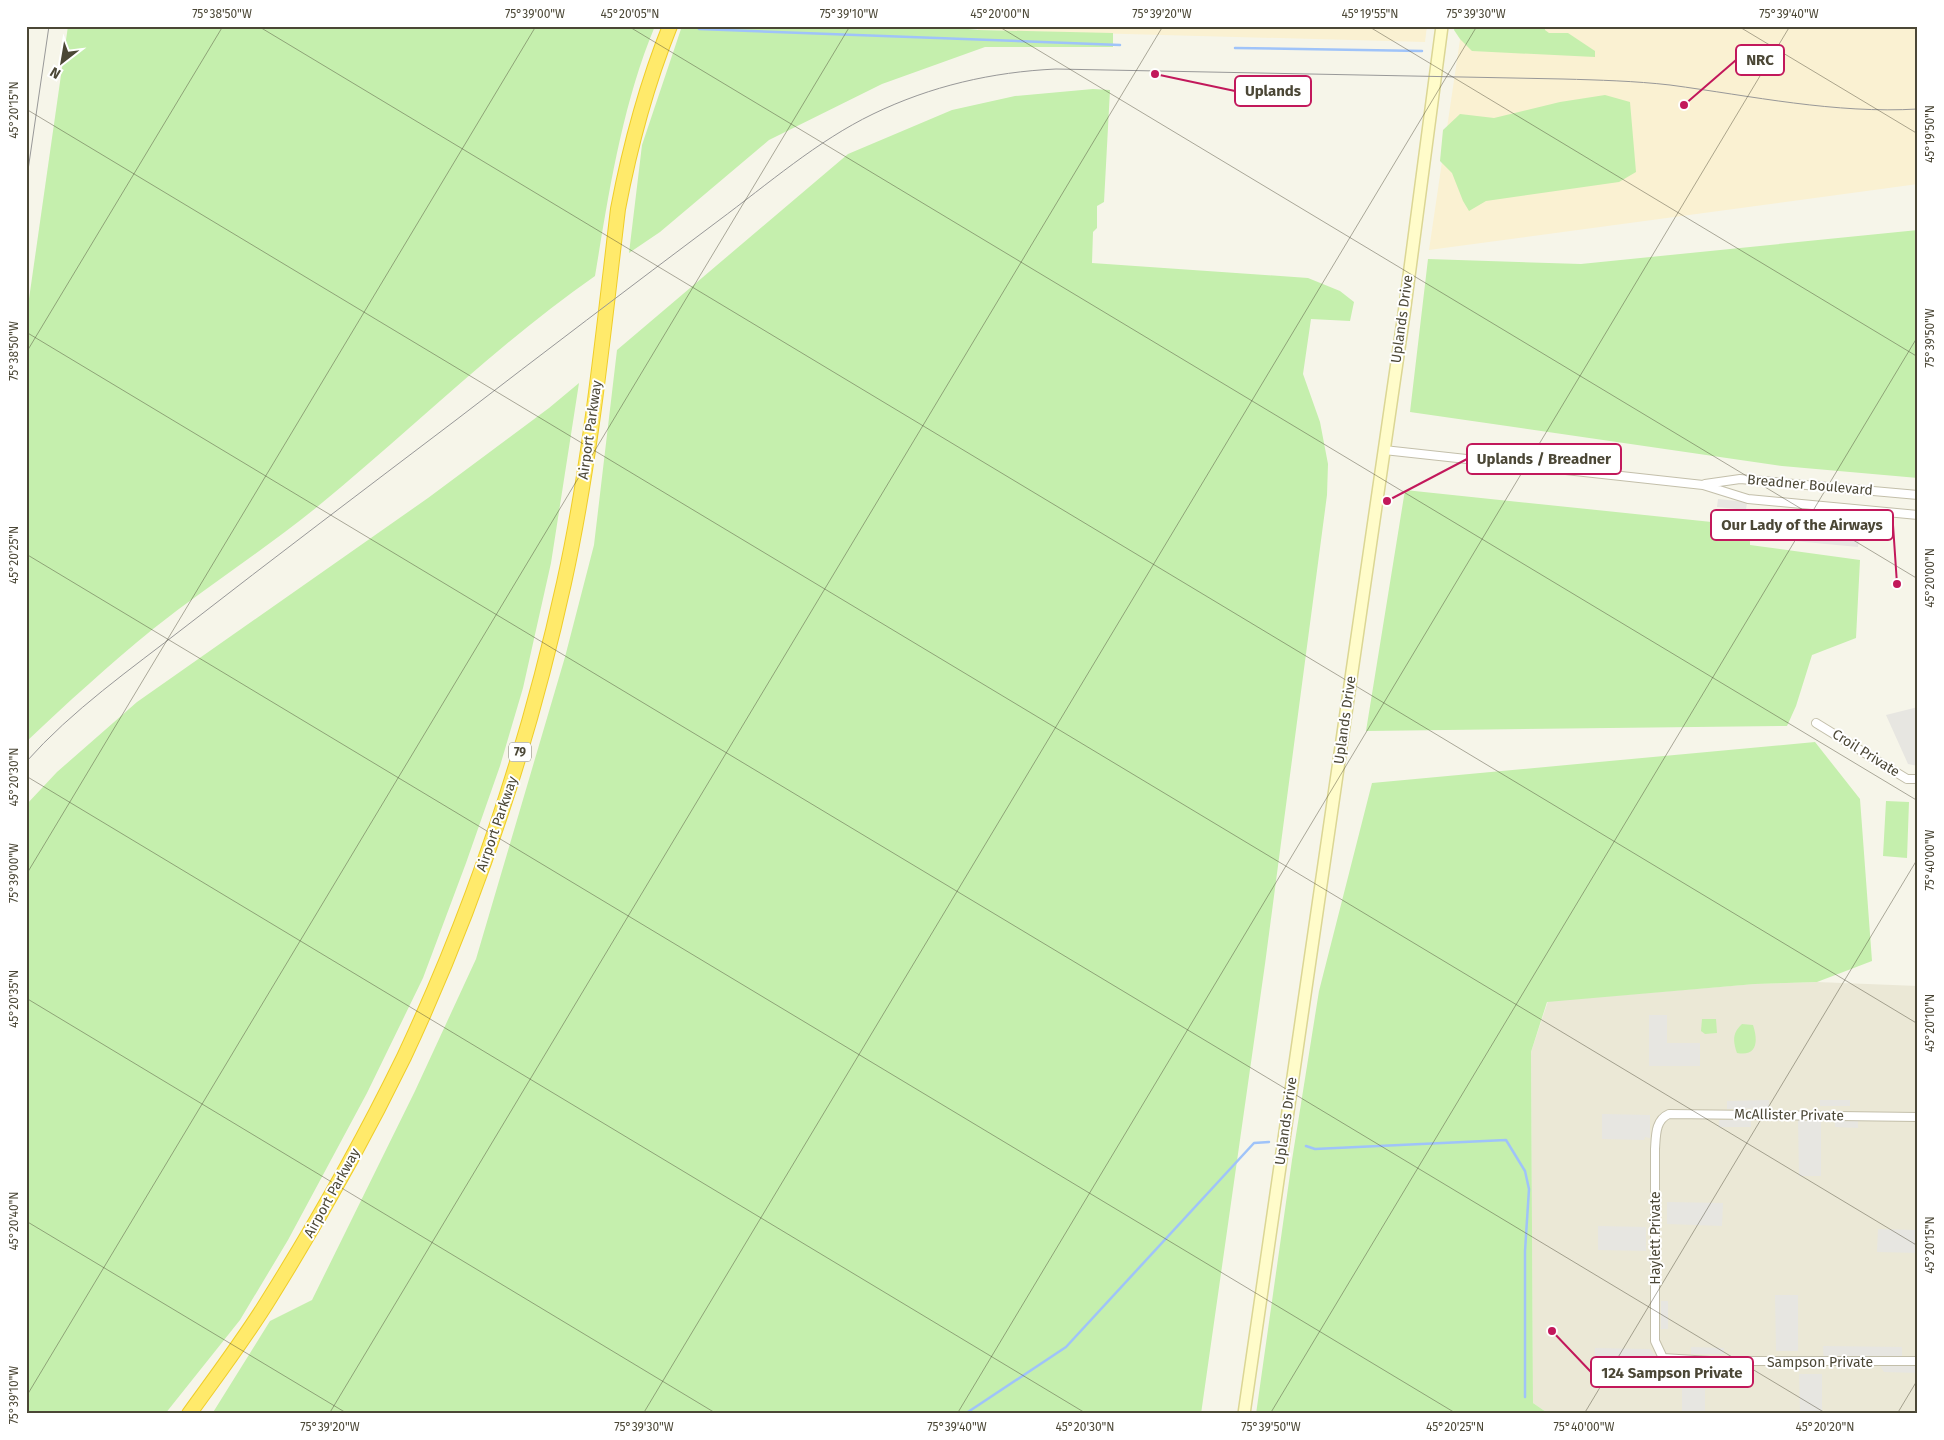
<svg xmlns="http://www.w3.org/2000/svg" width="1944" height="1440" font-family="'Fira Sans',sans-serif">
<rect width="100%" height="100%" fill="#f6f5e9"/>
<path fill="#ebe8d6" d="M1817 982 1918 986V1414H1549L1533 1403 1531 1052 1548 1001 1755 984Z"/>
<path fill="#faf1d2" d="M977 26H1427L1425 42 978 30Z
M1462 26H1918V184L1429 250Z"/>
<path fill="#c5efad" d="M68 26H655C622 105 609 192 595 276 496 345 410 431 317 507 264 550 206 587 153 629 109 665 67 703 26 742V320Z
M682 26H939L978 30 1113 33V47H985L882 84 769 140 660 232 629 253 642 145Z
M1455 26H1545V30L1549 33H1568L1595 51V57L1472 51 1460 39 1454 30Z
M1093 89 1110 90 1104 202 1097 206V228L1093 232 1092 263 1308 278 1340 291 1354 302 1350 321 1311 319 1303 374 1320 422 1328 464 1327 495 1265 964 1201 1414H212L270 1321 312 1300 415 1091 476 959 565 657 594 545 617 350 848 154 952 110 1015 96Z
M1605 95 1630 102 1636 172 1619 182 1486 201 1469 211 1463 201 1452 173 1440 161 1443 130 1460 114 1494 118 1560 102Z
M1918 230V478L1782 466 1410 412 1428 259 1581 264Z
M579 383 551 563 523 688 500 766 466 863 423 978 367 1093 288 1240 240 1320 165 1414H26V805L57 772 137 702 428 498 549 408Z
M1405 490 1750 526V545L1860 560 1856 638 1812 655 1796 706 1787 726 1366 731Z
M1815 742 1860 799 1872 961 1817 982 1755 984 1547 1002 1531 1052 1533 1403 1549 1414H1256L1292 1160 1319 991 1372 783Z
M1886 801 1909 802 1907 858 1883 856Z
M1916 801H1918V879H1915Z
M1702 1019H1716L1717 1033 1705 1034 1701 1031Z
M1742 1024 1753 1025C1758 1040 1758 1057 1737 1053 1733 1042 1732 1033 1742 1024Z"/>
<path fill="#e7e6e1" d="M1718 499 1747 502 1746 510 1717 507Z
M1775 513 1786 514V518L1852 524 1853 521 1861 522 1858 547 1772 539Z
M1918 707V766L1908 764 1886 715Z
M1649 1015H1667V1043H1700V1066H1649Z
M1769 1100V1108L1727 1109V1101Z
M1820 1100H1850V1106H1820Z
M1602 1114 1650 1115V1138L1645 1137 1644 1140 1602 1139Z
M1751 1119V1127H1719V1120Z
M1798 1120H1821V1176H1799Z
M1835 1120H1858V1128L1835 1127Z
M1667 1202 1723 1203 1722 1226 1667 1224Z
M1598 1226 1646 1227V1251L1598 1250Z
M1878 1229 1918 1230V1253L1877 1252Z
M1775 1295H1798V1351H1776Z
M1661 1301H1668V1329H1661Z
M1823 1346 1902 1347V1357L1918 1358V1373L1884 1372 1878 1363 1824 1364Z
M1691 1347 1724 1348V1354H1691Z
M1595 1348 1650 1349 1663 1366V1374L1594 1370Z
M1799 1374H1822V1414H1800Z
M1682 1375H1705V1414H1682Z"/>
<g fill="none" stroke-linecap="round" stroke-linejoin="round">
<path stroke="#9fc3f9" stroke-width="2.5" d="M698 26 699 29 1120 45
M1235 48 1422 51
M1306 1146 1315 1149 1506 1140 1525 1171 1529 1189 1525 1251V1397
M965 1414 1066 1347 1254 1143 1269 1142"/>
<defs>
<path id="street" d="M1384 450 1703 485 1748 499 1918 515
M1705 484 1740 479 1918 495
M1816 723 1907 779H1918
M1918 1117 1669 1114C1655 1120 1656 1136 1655 1149V1341L1663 1358 1710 1361H1918"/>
<path id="secondary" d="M1244 1414 1404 314 1442 26"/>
<path id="highway" d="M189 1414C217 1375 246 1337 271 1296 319 1219 364 1139 404 1057 475 906 528 746 564 583 591 460 603 334 618 209 630 146 646 86 670 26"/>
</defs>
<use href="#street" stroke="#c3bfaa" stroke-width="10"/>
<use href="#secondary" stroke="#dbd694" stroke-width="14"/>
<use href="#highway" stroke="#efcd29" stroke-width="16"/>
<use href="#street" stroke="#fff" stroke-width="8"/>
<use href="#secondary" stroke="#fffcca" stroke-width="11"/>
<use href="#highway" stroke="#ffea6b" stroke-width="14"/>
<path stroke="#989898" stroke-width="1" d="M26 184 49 26
M26 762C72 710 131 669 185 627 275 557 365 489 456 420 543 353 630 287 718 221 768 184 817 141 873 114 931 86 992 72 1056 69L1563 79C1599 80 1635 81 1670 85 1752 96 1835 114 1918 109"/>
</g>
<path fill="none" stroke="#4b4736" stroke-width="1" stroke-opacity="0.45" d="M258 26 1918 1024M628 26 1918 801M998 26 1918 579M1368 26 1918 357M1738 26 1918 134M26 109 1918 1246M26 332 1827 1414M26 353 223 26M26 554 1457 1414M26 776 1087 1414M26 875 536 26M26 998 717 1414M26 1221 348 1414M26 1397 850 26M329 1414 1163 26M643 1414 1477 26M957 1414 1790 26M1270 1414 1918 336M1584 1414 1918 858M1897 1414 1918 1379"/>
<g text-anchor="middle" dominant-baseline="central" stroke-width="4" stroke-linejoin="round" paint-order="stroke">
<rect fill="#fff" stroke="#817e72" stroke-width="1" x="509" y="742.5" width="22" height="19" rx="4"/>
<g font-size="12" font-weight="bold" fill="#4b4736">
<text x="520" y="752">79</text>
</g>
<g font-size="14" fill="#4b4736" stroke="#fff">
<text transform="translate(1402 319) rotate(-82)">Uplands Drive</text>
<text transform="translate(590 430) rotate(-82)">Airport Parkway</text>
<text transform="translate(1810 485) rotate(5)">Breadner Boulevard</text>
<text transform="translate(1345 720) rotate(-82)">Uplands Drive</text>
<text transform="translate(1866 753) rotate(32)">Croil Private</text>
<text transform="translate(497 824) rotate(-71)">Airport Parkway</text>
<text transform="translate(1789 1115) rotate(1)">McAllister Private</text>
<text transform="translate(1286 1121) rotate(-82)">Uplands Drive</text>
<text transform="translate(332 1193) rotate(-61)">Airport Parkway</text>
<text transform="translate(1655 1238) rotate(-90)">Haylett Private</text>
<text x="1820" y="1362">Sampson Private</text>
</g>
</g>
<path fill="none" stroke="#c2185b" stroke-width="2" d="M1684 105L1736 60M1155 74L1235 91M1387 501L1467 459M1897 584L1893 525M1552 1331L1591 1372"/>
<g fill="#c2185b" stroke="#fff" stroke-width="2">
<circle cx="1684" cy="105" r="5"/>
<circle cx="1155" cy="74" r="5"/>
<circle cx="1387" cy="501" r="5"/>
<circle cx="1897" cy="584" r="5"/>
<circle cx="1552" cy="1331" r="5"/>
</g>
<g fill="#fff" stroke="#c2185b" stroke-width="2">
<rect x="1736" y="45" width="48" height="30" rx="5"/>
<rect x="1235" y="76" width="76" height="30" rx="5"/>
<rect x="1467" y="444" width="154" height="30" rx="5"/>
<rect x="1711" y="510" width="182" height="30" rx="5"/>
<rect x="1591" y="1357" width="162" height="30" rx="5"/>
</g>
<g font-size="15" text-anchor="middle" font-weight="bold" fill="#4b4736">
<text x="1760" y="65">NRC</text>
<text x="1273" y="96">Uplands</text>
<text x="1544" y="464">Uplands / Breadner</text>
<text x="1802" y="530">Our Lady of the Airways</text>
<text x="1672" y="1378">124 Sampson Private</text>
</g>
<rect width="1944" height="1440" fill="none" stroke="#ffffff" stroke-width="55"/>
<g transform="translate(62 62) rotate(211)" stroke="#ffffff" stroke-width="4" paint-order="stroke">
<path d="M0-4L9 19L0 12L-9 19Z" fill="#4b4736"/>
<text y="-8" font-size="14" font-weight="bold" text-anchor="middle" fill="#4b4736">N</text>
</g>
<rect x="28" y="28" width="1888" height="1384" fill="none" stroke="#4b4736" stroke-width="2"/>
<g font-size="12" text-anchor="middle" fill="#4b4736">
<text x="222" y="18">75°38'50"W</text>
<text x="535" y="18">75°39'00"W</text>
<text x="630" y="18">45°20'05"N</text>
<text x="849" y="18">75°39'10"W</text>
<text x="1000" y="18">45°20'00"N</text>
<text x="1162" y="18">75°39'20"W</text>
<text x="1370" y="18">45°19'55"N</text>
<text x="1476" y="18">75°39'30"W</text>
<text x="1789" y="18">75°39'40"W</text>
<text transform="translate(14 110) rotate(-90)" y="4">45°20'15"N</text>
<text transform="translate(1930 134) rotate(-90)" y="4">45°19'50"N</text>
<text transform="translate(1930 338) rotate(-90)" y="4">75°39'50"W</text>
<text transform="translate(14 351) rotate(-90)" y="4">75°38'50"W</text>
<text transform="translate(14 555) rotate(-90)" y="4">45°20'25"N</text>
<text transform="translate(1930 578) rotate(-90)" y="4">45°20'00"N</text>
<text transform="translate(14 777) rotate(-90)" y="4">45°20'30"N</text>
<text transform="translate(1930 860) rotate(-90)" y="4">75°40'00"W</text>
<text transform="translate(14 873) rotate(-90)" y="4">75°39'00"W</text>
<text transform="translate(14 999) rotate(-90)" y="4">45°20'35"N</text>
<text transform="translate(1930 1023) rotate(-90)" y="4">45°20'10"N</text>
<text transform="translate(14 1221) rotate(-90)" y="4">45°20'40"N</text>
<text transform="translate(1930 1245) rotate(-90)" y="4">45°20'15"N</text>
<text transform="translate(14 1395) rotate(-90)" y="4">75°39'10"W</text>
<text x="330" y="1431">75°39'20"W</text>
<text x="644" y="1431">75°39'30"W</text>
<text x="957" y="1431">75°39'40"W</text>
<text x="1085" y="1431">45°20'30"N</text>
<text x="1271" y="1431">75°39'50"W</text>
<text x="1455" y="1431">45°20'25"N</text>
<text x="1584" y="1431">75°40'00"W</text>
<text x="1825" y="1431">45°20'20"N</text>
</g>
</svg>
